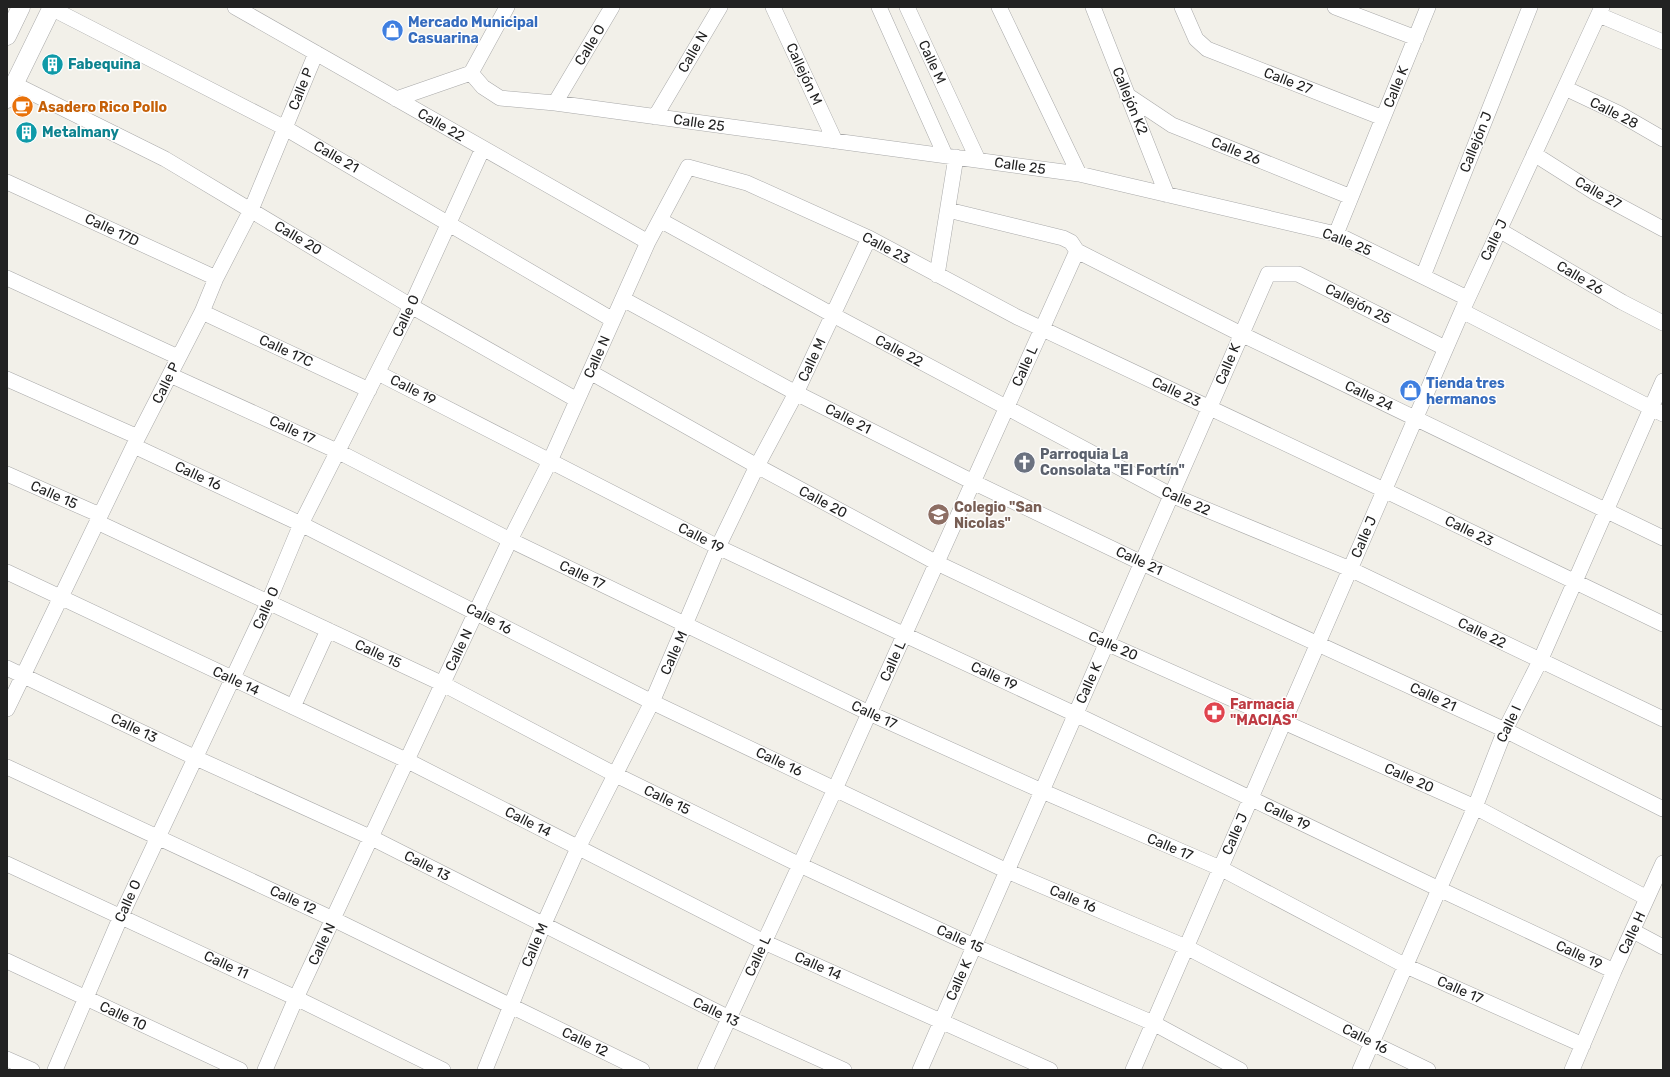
<svg xmlns="http://www.w3.org/2000/svg" width="1670" height="1077" font-family="Rubik,sans-serif">
<rect width="100%" height="100%" fill="#f2f0e9"/>
<g fill="none" stroke-linecap="round" stroke-linejoin="round">
<defs>
<path id="minor" d="M235 7 648 242
M773 7 835 141
M879 7 945 155
M907 7 978 160
M999 7 1079 174
M1093 7 1167 195
M1182 7 1196 39 1207 49 1383 118
M1335 7 1416 38
M51 8 285 128 613 320
M1599 15 1663 42
M471 73 483 87 500 98 555 103 1079 174 1336 234 1467 298
M471 73 507 7
M14 84 165 159 411 306 577 400
M1565 88 1618 113 1663 139
M1127 95 1172 125 1351 197
M396 99 471 73
M555 103 612 7
M655 117 720 7
M1534 154 1594 192 1663 229
M7 182 216 278
M948 210 1063 238 1071 242 1077 251
M660 220 833 315 1171 495 1350 569 1663 719
M1499 230 1622 302 1663 323
M1336 234 1428 7
M1077 251 1241 334 1663 538
M937 275 956 157
M1423 276 1530 7
M7 278 178 357
M623 299 796 393 973 482 1142 563 1505 730 1663 809
M1462 311 1663 414
M202 312 369 390
M590 372 757 466 937 563 1106 643 1475 807 1647 898
M378 373 718 547 905 635 1075 714 1439 889 1614 971
M170 375 337 451 510 540 869 713 1042 791 1220 868 1406 966 1583 1045
M7 379 138 437
M134 446 301 524 652 702 1007 871 1186 947 1372 1043 1428 1070
M7 474 100 515
M97 522 443 684 616 775 800 865 974 946 1153 1023 1240 1070
M7 572 408 761 764 942 1050 1070
M7 668 196 758 372 838 729 1018 844 1070
M293 707 328 630
M7 709 138 437 202 312 216 278 251 210 316 53
M7 767 333 919 642 1070
M7 864 296 998 443 1070
M1633 931 1663 947
M7 961 240 1070
M7 1059 32 1070
M55 1070 121 916 268 603 301 524 411 306 483 148
M265 1070 296 998 476 612 510 540 550 461 648 242 688 167 747 183 869 238 1017 317 1384 490 1663 624
M485 1070 543 926 578 848 652 702 718 547 757 466 796 393 869 238
M705 1070 835 789 1077 251
M920 1070 1268 274H1298L1445 348
M1133 1070 1462 311 1602 7
M1360 1070 1475 807 1505 730 1540 661 1663 381
M1572 1070 1614 971 1663 863"/>
<path id="tertiary" d="M7 36 21 7
M7 99 52 7"/>
</defs>
<use href="#minor" stroke="#a9a9a9" stroke-width="16"/>
<use href="#tertiary" stroke="#a9a9a9" stroke-width="19"/>
<use href="#minor" stroke="#fff" stroke-width="15"/>
<use href="#tertiary" stroke="#fff" stroke-width="18"/>
</g>
<defs>
<symbol id="shop-disc" viewBox="-11 -11 22 22"><circle r="9.5" fill="#3f7fe0" stroke="#fff"/><path d="M-5-2.5h2.3a2.7 3.5 0 0 1 5.4 0H5L5.5 6h-11ZM-1.5-2.5h3a1.5 2.3 0 0 0-3 0Z" fill="#fff"/></symbol>
<symbol id="building-disc" viewBox="-11 -11 22 22"><circle r="9.5" fill="#0f9aa8" stroke="#fff"/><path d="M-4-6H4V6H1V3H-1V6H-4ZM-2.5-4.3h1.7v1.8h-1.7ZM.8-4.3h1.7v1.8H.8ZM-2.5-1h1.7V.8h-1.7ZM.8-1h1.7V.8H.8Z" fill="#fff"/></symbol>
<symbol id="cafe-disc" viewBox="-11 -11 22 22"><circle r="9.5" fill="#e8710a" stroke="#fff"/><path d="M-5.5-4.5H6V0H3Q3 3.5 0 3.5H-2.5Q-5.5 3.5-5.5 0ZM3-3.2v2h1.7v-2ZM-6 4.5H4V6H-6Z" fill="#fff"/></symbol>
<symbol id="church-disc" viewBox="-11 -11 22 22"><circle r="9.5" fill="#6b7280" stroke="#fff"/><path d="M-1.2-6h2.4v3.5h3.3v2.4h-3.3V6h-2.4V-.1h-3.3v-2.4h3.3Z" fill="#fff"/></symbol>
<symbol id="school-disc" viewBox="-11 -11 22 22"><circle r="9.5" fill="#8d6e63" stroke="#fff"/><path d="M0-5L7-2L0 1L-7-2ZM-4 1L0 2.5L4 1V4Q0 6-4 4Z" fill="#fff"/></symbol>
<symbol id="pharmacy-disc" viewBox="-11 -11 22 22"><circle r="9.5" fill="#e0444e" stroke="#fff"/><path d="M-2-6h4v4h4v4h-4v4h-4v-4h-4v-4h4Z" fill="#fff"/></symbol>
</defs>
<g fill-rule="evenodd">
<use href="#shop-disc" x="380" y="18" width="25" height="25"/>
<use href="#building-disc" x="40" y="52" width="25" height="25"/>
<use href="#cafe-disc" x="10" y="94" width="25" height="25"/>
<use href="#building-disc" x="14" y="120" width="25" height="25"/>
<use href="#shop-disc" x="1398" y="378" width="25" height="25"/>
<use href="#church-disc" x="1012" y="450" width="25" height="25"/>
<use href="#school-disc" x="926" y="502" width="25" height="25"/>
<use href="#pharmacy-disc" x="1202" y="700" width="25" height="25"/>
</g>
<g text-anchor="middle" dominant-baseline="central" stroke-width="3" stroke-linejoin="round" paint-order="stroke">
<g font-size="14" font-weight="bold" fill="#366cbe" stroke="#fff" text-anchor="start">
<text x="408" y="22">Mercado Municipal<tspan x="408" dy="16">Casuarina</tspan></text>
<text x="1426" y="383">Tienda tres<tspan x="1426" dy="16">hermanos</tspan></text>
</g>
<g font-size="14" fill="#222" stroke="#fff">
<text transform="translate(590 45) rotate(-59)">Calle O</text>
<text transform="translate(693 52) rotate(-60)">Calle N</text>
<text transform="translate(932 62) rotate(65)">Calle M</text>
<text transform="translate(804 74) rotate(65)">Callejón M</text>
<text transform="translate(1288 81) rotate(21)">Calle 27</text>
<text transform="translate(1396 87) rotate(-68)">Calle K</text>
<text transform="translate(301 89) rotate(-68)">Calle P</text>
<text transform="translate(1130 101) rotate(68)">Callejón K2</text>
<text transform="translate(1614 113) rotate(27)">Calle 28</text>
<text transform="translate(699 123) rotate(8)">Calle 25</text>
<text transform="translate(441 125) rotate(30)">Calle 22</text>
<text transform="translate(1476 142) rotate(-68)">Callejón J</text>
<text transform="translate(1236 151) rotate(22)">Calle 26</text>
<text transform="translate(336 157) rotate(30)">Calle 21</text>
<text transform="translate(1020 166) rotate(8)">Calle 25</text>
<text transform="translate(1598 193) rotate(30)">Calle 27</text>
<text transform="translate(112 230) rotate(25)">Calle 17D</text>
<text transform="translate(298 238) rotate(31)">Calle 20</text>
<text transform="translate(1494 240) rotate(-65)">Calle J</text>
<text transform="translate(1347 242) rotate(22)">Calle 25</text>
<text transform="translate(886 248) rotate(28)">Calle 23</text>
<text transform="translate(1580 278) rotate(31)">Calle 26</text>
<text transform="translate(1358 304) rotate(27)">Callejón 25</text>
<text transform="translate(406 316) rotate(-65)">Calle O</text>
<text transform="translate(286 351) rotate(25)">Calle 17C</text>
<text transform="translate(899 351) rotate(28)">Calle 22</text>
<text transform="translate(597 357) rotate(-66)">Calle N</text>
<text transform="translate(812 360) rotate(-65)">Calle M</text>
<text transform="translate(1228 364) rotate(-67)">Calle K</text>
<text transform="translate(1025 366) rotate(-66)">Calle L</text>
<text transform="translate(166 383) rotate(-64)">Calle P</text>
<text transform="translate(413 390) rotate(27)">Calle 19</text>
<text transform="translate(1176 392) rotate(25)">Calle 23</text>
<text transform="translate(1369 396) rotate(26)">Calle 24</text>
<text transform="translate(848 419) rotate(27)">Calle 21</text>
<text transform="translate(292 430) rotate(25)">Calle 17</text>
<text transform="translate(198 476) rotate(25)">Calle 16</text>
<text transform="translate(54 495) rotate(24)">Calle 15</text>
<text transform="translate(1186 501) rotate(24)">Calle 22</text>
<text transform="translate(823 502) rotate(28)">Calle 20</text>
<text transform="translate(1469 531) rotate(26)">Calle 23</text>
<text transform="translate(1364 537) rotate(-67)">Calle J</text>
<text transform="translate(701 538) rotate(27)">Calle 19</text>
<text transform="translate(1139 561) rotate(25)">Calle 21</text>
<text transform="translate(582 575) rotate(26)">Calle 17</text>
<text transform="translate(266 608) rotate(-66)">Calle O</text>
<text transform="translate(489 619) rotate(28)">Calle 16</text>
<text transform="translate(1482 633) rotate(26)">Calle 22</text>
<text transform="translate(1113 646) rotate(24)">Calle 20</text>
<text transform="translate(459 650) rotate(-65)">Calle N</text>
<text transform="translate(674 653) rotate(-66)">Calle M</text>
<text transform="translate(378 654) rotate(25)">Calle 15</text>
<text transform="translate(893 661) rotate(-66)">Calle L</text>
<text transform="translate(994 676) rotate(25)">Calle 19</text>
<text transform="translate(236 681) rotate(25)">Calle 14</text>
<text transform="translate(1089 683) rotate(-66)">Calle K</text>
<text transform="translate(1433 697) rotate(25)">Calle 21</text>
<text transform="translate(874 715) rotate(25)">Calle 17</text>
<text transform="translate(1509 724) rotate(-65)">Calle I</text>
<text transform="translate(134 728) rotate(26)">Calle 13</text>
<text transform="translate(779 762) rotate(25)">Calle 16</text>
<text transform="translate(1409 778) rotate(24)">Calle 20</text>
<text transform="translate(667 800) rotate(26)">Calle 15</text>
<text transform="translate(1287 816) rotate(26)">Calle 19</text>
<text transform="translate(528 822) rotate(27)">Calle 14</text>
<text transform="translate(1235 834) rotate(-67)">Calle J</text>
<text transform="translate(1170 847) rotate(23)">Calle 17</text>
<text transform="translate(427 866) rotate(27)">Calle 13</text>
<text transform="translate(1073 899) rotate(23)">Calle 16</text>
<text transform="translate(293 900) rotate(25)">Calle 12</text>
<text transform="translate(128 901) rotate(-66)">Calle O</text>
<text transform="translate(1632 933) rotate(-65)">Calle H</text>
<text transform="translate(960 939) rotate(24)">Calle 15</text>
<text transform="translate(322 944) rotate(-65)">Calle N</text>
<text transform="translate(535 945) rotate(-67)">Calle M</text>
<text transform="translate(1579 955) rotate(25)">Calle 19</text>
<text transform="translate(758 956) rotate(-65)">Calle L</text>
<text transform="translate(226 965) rotate(25)">Calle 11</text>
<text transform="translate(818 966) rotate(24)">Calle 14</text>
<text transform="translate(959 980) rotate(-66)">Calle K</text>
<text transform="translate(1460 990) rotate(24)">Calle 17</text>
<text transform="translate(716 1012) rotate(26)">Calle 13</text>
<text transform="translate(123 1016) rotate(25)">Calle 10</text>
<text transform="translate(1365 1039) rotate(27)">Calle 16</text>
<text transform="translate(585 1042) rotate(26)">Calle 12</text>
</g>
<g font-size="14" font-weight="bold" fill="#0d838f" stroke="#fff" text-anchor="start">
<text x="68" y="64">Fabequina</text>
<text x="42" y="132">Metalmany</text>
</g>
<g font-size="14" font-weight="bold" fill="#c56008" stroke="#fff" text-anchor="start">
<text x="38" y="107">Asadero Rico Pollo</text>
</g>
<g font-size="14" font-weight="bold" fill="#5b616d" stroke="#fff" text-anchor="start">
<text x="1040" y="454">Parroquia La<tspan x="1040" dy="16">Consolata "El Fortín"</tspan></text>
</g>
<g font-size="14" font-weight="bold" fill="#785e54" stroke="#fff" text-anchor="start">
<text x="954" y="507">Colegio "San<tspan x="954" dy="16">Nicolas"</tspan></text>
</g>
<g font-size="14" font-weight="bold" fill="#be3a42" stroke="#fff" text-anchor="start">
<text x="1230" y="704">Farmacia<tspan x="1230" dy="16">"MACIAS"</tspan></text>
</g>
</g>
<rect width="1670" height="1077" fill="none" stroke="#222222" stroke-width="16"/>
</svg>
